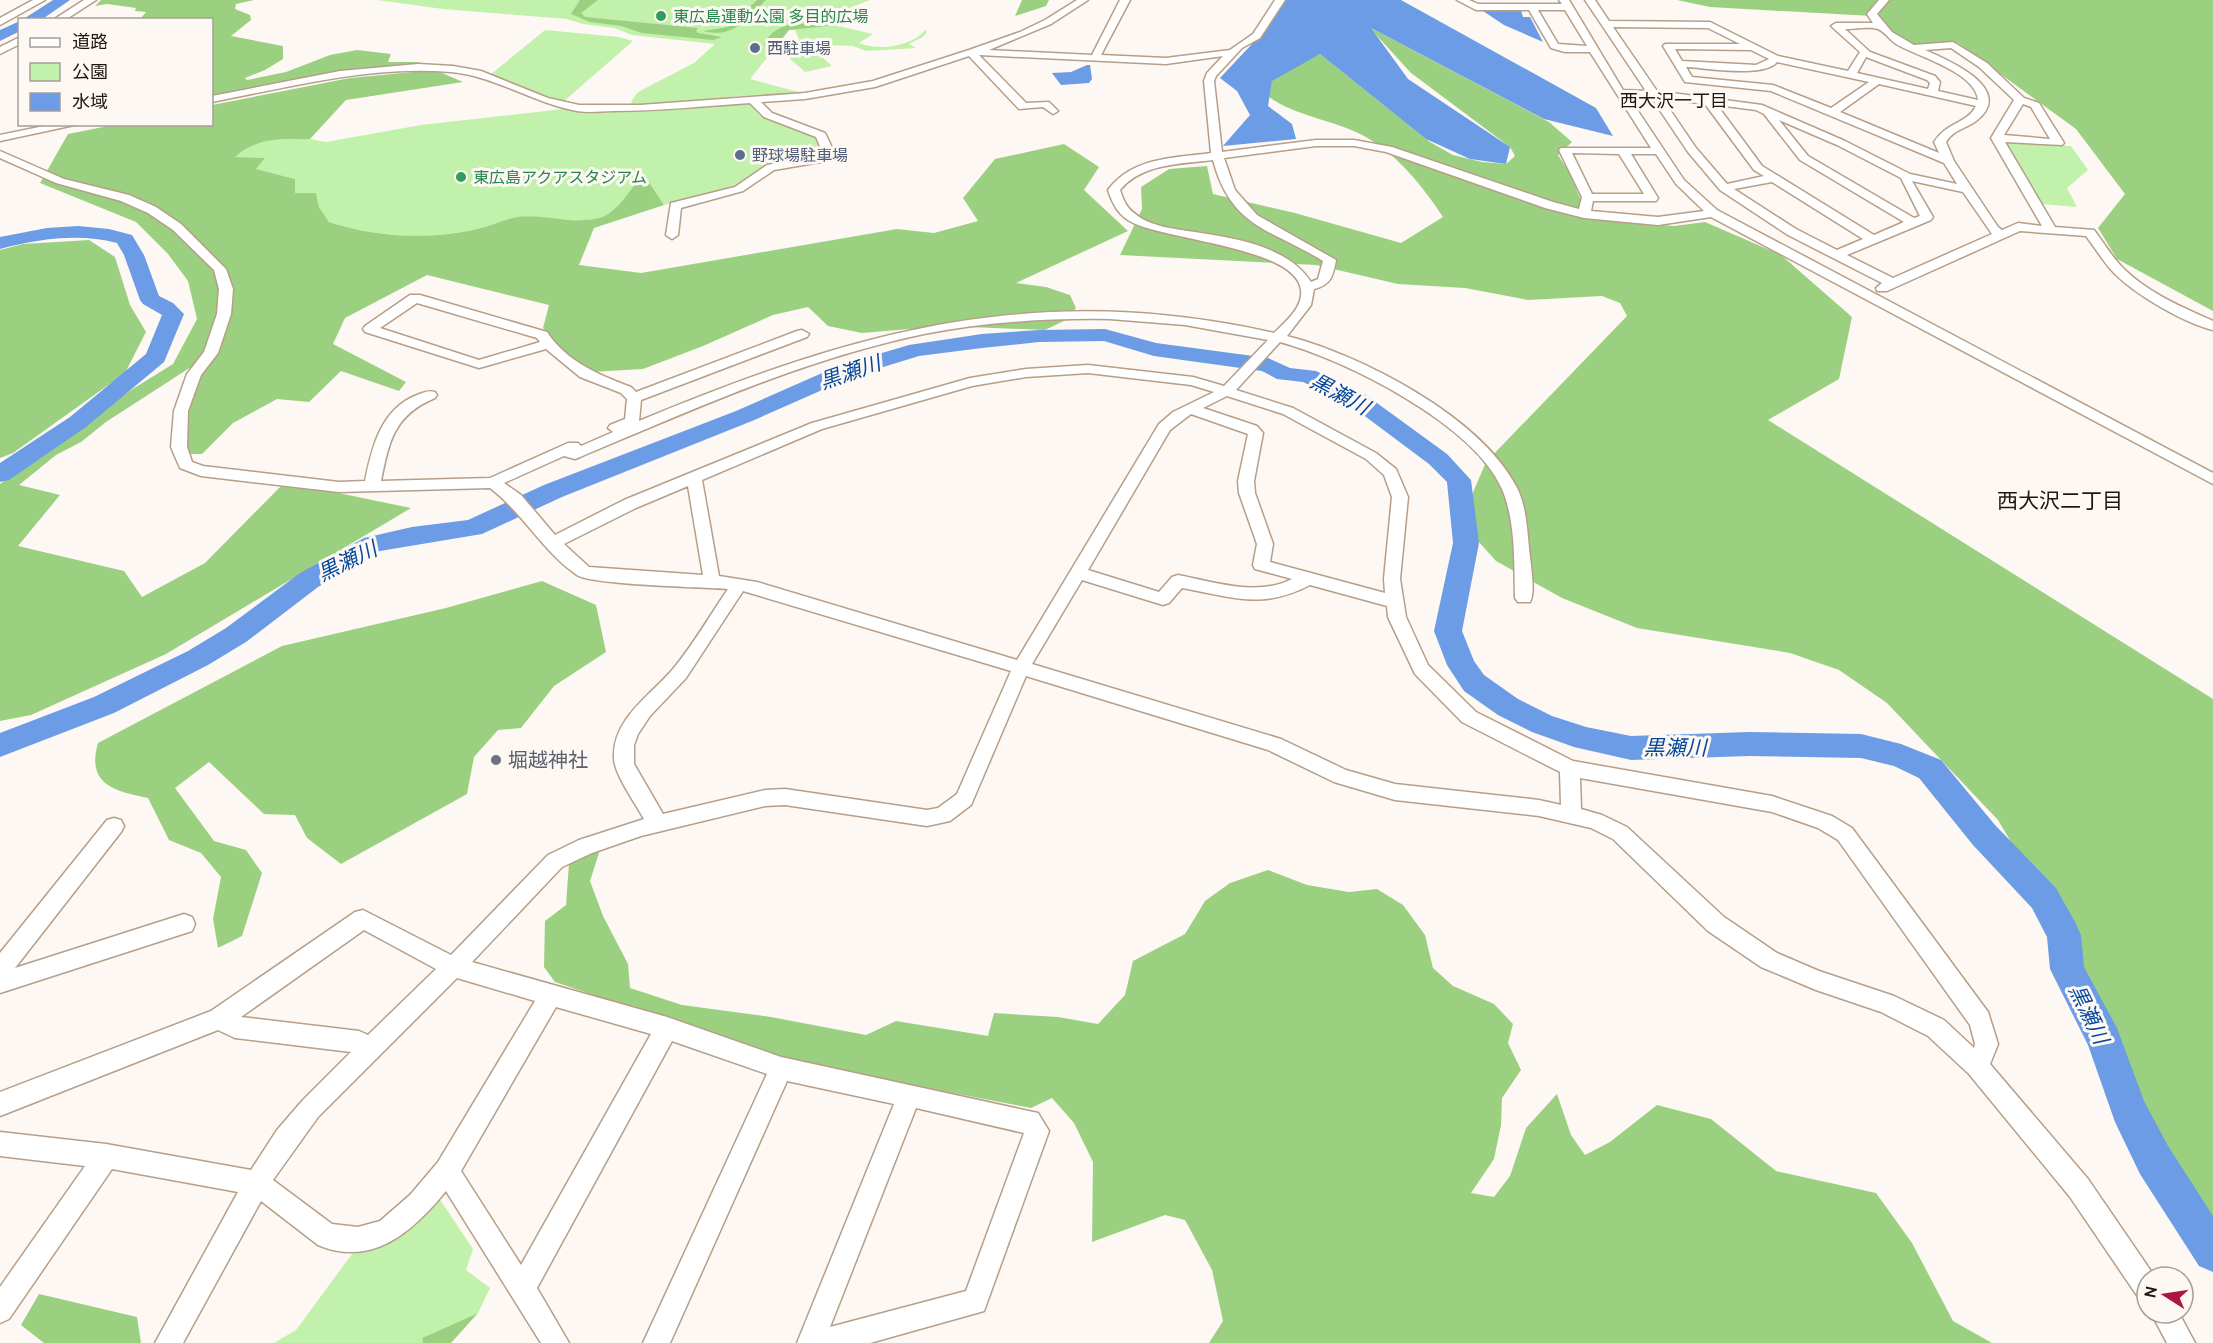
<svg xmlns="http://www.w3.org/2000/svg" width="2213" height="1343" font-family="Cabin,'Noto Sans JP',sans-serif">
<rect width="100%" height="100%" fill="#fdf8f3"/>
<path fill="#c2f1ab" d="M377 0H870L849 8 838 26 873 34 859 43C878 51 911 47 925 30L927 32 923 37 909 44 916 48 866 51 853 46 801 44 795 30H789L750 79 806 94 733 96 751 104 760 116 817 138 822 153 818 157 770 164 739 187 664 205 643 173C632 187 617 214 599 218 572 225 543 213 517 218 502 220 488 227 473 230 425 240 375 237 329 222L319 207 316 194 295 193V179L255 169 264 159 234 157 251 144 270 140 310 139 326 142 421 125 563 109 630 111 632 100 638 92 694 63 715 44 632 35 614 28 583 24 567 19 443 9Z
M545 30 619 37 633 41 563 102 490 75Z
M812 48 832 66 805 72 786 55Z
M2010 141 2071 146 2088 170 2067 188 2077 207 2042 204 2005 142Z
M437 1195 473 1249 466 1270 490 1288 478 1313 422 1338 423 1343H274L296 1330 352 1254 399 1237Z"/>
<path fill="#9cd081" d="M101 0H254L236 4 235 9 250 15 251 20 231 36 283 46V59L265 70 245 78 247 80 286 72 330 55 357 50 391 54 388 62H419L418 65 333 73 212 96V20L141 18 146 12 135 11 136 8 107 4 95 6Z
M580 0H598L581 13 585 17 698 28 696 31 698 33 722 37 713 40 642 33 621 26 590 22 571 14Z
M757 0H766C746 19 734 39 703 31L728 27Z
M1022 0H1049L1046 6 1015 16Z
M1677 0H2213V311L2117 259 2098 228 2125 194 2076 129 1958 43 1910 45 1872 16 1710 7Z
M844 6 827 26 789 30 777 45 770 47 764 44C777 20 800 23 823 25Z
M1369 27 1549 122 1572 142 1558 155 1569 172 1589 219 1674 226 1705 222 1781 255 1852 317 1839 379 1768 420 2213 699V1272L2042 894 1998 820 1887 703 1839 670 1790 653 1637 628 1562 598 1496 561 1468 530V504L1486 462 1627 316 1620 303 1602 296 1528 300 1465 288 1398 284 1316 265 1120 255 1142 209 1141 187 1169 169 1207 166 1213 194 1295 213 1401 243 1443 217C1422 185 1393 149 1358 133 1329 119 1296 116 1269 97L1272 80 1288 69 1320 54 1430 142 1453 155 1482 162 1506 164 1515 156 1510 147 1411 73Z
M435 70 463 82 346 100 310 139C280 140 259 136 235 157L265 158 256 169 295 179V193H316L319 207 329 222C375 237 425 240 473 230 488 227 502 220 517 217 543 213 572 225 599 218 617 214 632 187 643 173L664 205 594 228 579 265 641 273 897 229 934 233 978 221 963 198 995 159 1064 144 1099 167 1084 190 1128 231 1016 283 1046 287 1070 295 1076 308 1066 320 1045 330 945 326 862 333 828 326 808 307 773 315 703 346 643 369 591 372 568 356 543 328 549 305 427 275 345 318 333 344 406 382 399 391 341 371 309 402 277 399 233 423 202 454H172L180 395 194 365 106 422 81 442 56 455 19 485 60 495 18 546 124 571 142 597 205 563 285 482 411 508 166 654 31 715 0 721V484L131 390 173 364 197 319 188 281 168 254 136 222 40 183 68 134 113 125 212 124V105L350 78Z
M89 240 115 257 130 305 146 332 125 373 13 453 0 458V250L23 244Z
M542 581 596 605 606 652 554 686 521 728 498 730 474 757 467 794 341 864 307 838 295 815 264 814 209 762 175 788 214 841 246 850 262 873 242 936 218 948 213 919 221 877 201 853 169 840 148 798C115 791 86 785 98 743L282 646 446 608Z
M600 850 590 881 603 916 628 964 630 988 682 1005 771 1017 866 1035 896 1021 988 1036 994 1013 1058 1017 1098 1024 1125 995 1133 961 1185 934 1205 901 1230 883 1268 870 1307 885 1349 892 1377 889 1403 905 1425 935 1433 968 1453 986 1494 1004 1513 1024 1508 1043 1521 1070 1502 1098 1501 1125 1494 1159 1471 1193 1494 1197 1510 1176 1526 1128 1557 1094 1571 1135 1585 1155 1610 1142 1657 1105 1711 1119 1776 1171 1876 1193 1912 1243 1953 1321 1992 1343H1209L1223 1321 1212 1270 1185 1220 1165 1215 1092 1242 1093 1162 1074 1123 1052 1098 1031 1108 787 1061 555 982 544 967 545 921 566 905 569 863Z
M39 1294 137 1317 141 1343H44L21 1325Z
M478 1313 451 1343H423L422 1338Z"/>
<path fill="#6b9ce5" d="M1284 0H1401L1596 108 1613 136 1544 119 1371 28 1408 79 1510 147 1506 164 1470 159 1426 139 1320 54 1272 81 1268 106 1292 124 1296 139 1223 146 1250 115 1237 91 1220 78 1267 28Z
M1480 9 1521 10 1523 17H1530L1543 42 1504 25Z
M1087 65H1090L1092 79 1089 83 1061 85 1052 73 1071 72Z"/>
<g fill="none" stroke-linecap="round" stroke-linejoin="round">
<path fill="#6b9ce5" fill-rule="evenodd" d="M53 0H70L41 20H22Z
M20 21V31L0 41V30Z
M78 226 109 229 132 235 144 255 159 296 173 303 184 314 164 362 86 427 9 480 0 482V463L70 417 146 354 162 315 143 304 140 300 124 255 117 243C78 233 39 239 0 249V237L47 228Z
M1105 329 1156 343 1268 358 1290 368 1316 371 1366 395 1447 454 1471 480 1479 543 1462 631 1474 661 1484 675 1518 699 1552 716 1586 727 1631 736 1749 732 1861 734 1901 744 1941 760 1995 825 2056 888 2076 924 2081 935 2084 967 2117 1028 2144 1101 2168 1146 2213 1216V1272L2199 1266 2140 1174 2115 1122 2088 1045 2050 969 2047 937 2032 908 1973 845 1919 778 1894 766 1861 758 1749 756 1631 760 1574 747 1532 732 1498 715 1464 691 1447 665 1434 631 1453 543 1447 482 1429 464 1350 405 1303 382 1277 379 1262 371 1154 356 1104 341 1039 342 982 348 919 356 854 376 752 421 562 497 482 534 380 551 318 587 246 642 208 665 114 713 0 757V733L94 697 188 651 226 628 300 573 364 538 412 527 468 520 544 485 736 411 838 366 909 345 982 334 1039 330Z"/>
<defs>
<path id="minor" d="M33 0H45L0 25V18Z
M84 0H96L65 20H53Z
M1077 0H1088L1051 24 989 50 1092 55 1120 0H1130L1101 55 1166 58 1230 50 1253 34 1275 0H1285L1260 38 1242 48 1216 76 1214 81 1222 152 1316 140H1354L1392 147 1553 202 1579 209 1582 197 1559 150 1561 148H1651L1590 52H1565L1551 48 1529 10H1476L1457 0H1469L1478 4H1562L1559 0H1569L1623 90 1646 91 1585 0H1595L1609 21 1710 22 1778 56 1848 71 1860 52 1831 26 1836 23H1873L1867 14 1879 0H1889L1877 14 1892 32 1914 45 1953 42 1987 63 2024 98 2039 103 2064 143 2062 145 2005 142 2055 227 2094 230C2104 243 2112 257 2123 268 2148 293 2182 307 2213 321V330C2184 323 2136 295 2115 274 2104 263 2096 249 2086 236L2020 231 1887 291H1877L1876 288 1882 283 1788 235 1720 190 1688 152 1651 97 1628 96 1684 180 1717 210 2213 473V484L1711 217 1658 225 1584 218 1545 208 1386 152 1354 146H1316L1224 158 1235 190 1257 215 1336 260C1333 276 1331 285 1314 289L1311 305 1287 336C1361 355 1479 416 1516 486 1526 504 1527 528 1529 548 1530 561 1536 592 1530 602H1518L1515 598C1514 563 1516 522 1502 489 1474 424 1346 360 1280 342L1236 390 1293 408 1376 453 1396 469 1408 497 1400 579 1406 617 1428 665 1476 712 1573 761 1772 796 1832 816 1852 828 1988 1012 1998 1044 1990 1064 2088 1179 2155 1277H2147V1301L2138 1297 2070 1197 1969 1074 1928 1036 1881 1012 1816 990 1761 967 1708 931 1613 839 1591 828 1539 816 1395 800 1334 782 1268 750 1026 676 971 805 950 821 927 826 785 805 765 806 641 836 592 853 562 867 472 962 667 1017 781 1057 1038 1113 1049 1131 984 1311 870 1343H797L894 1104 787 1081 670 1343H643L767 1074 672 1041 537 1288 569 1343H541L446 1191C413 1231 373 1268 318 1245L261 1201 183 1343H155L238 1192 112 1169 9 1319 0 1323V1287L85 1166 0 1156V1132L106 1144 251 1170 277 1130 302 1101 351 1052 235 1038 218 1030 0 1116V1092L211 1011 355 912 363 910 451 955 548 855 579 840 644 819C636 804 614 774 614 758 612 719 651 695 673 669 694 644 710 615 728 589 703 587 592 585 577 575 544 553 523 513 490 488L339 492 201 476 180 468 171 447 174 411 187 374 204 352 217 314 219 289 214 270 173 230 148 213 121 201 56 183 0 158V151L64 179 129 195 156 207 181 224 226 269 233 289 231 314 218 353 201 375 188 411 187 447 192 462 203 466 339 482 365 481C372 447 381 409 417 395 423 393 428 390 435 392L437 395 435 398C394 415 389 441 381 481L490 478 568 443H578L581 446 613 432 608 428 610 425 625 419 627 399 621 393 580 377 546 349 479 368 365 332 363 329 365 326 410 295H420L547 332C567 362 599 375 631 387L636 392 797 331 802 330 809 334 807 337 641 400 639 421C857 330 1037 280 1274 333 1284 323 1299 311 1301 296 1308 246 1159 241 1128 220 1117 213 1112 202 1108 190 1132 157 1175 158 1211 153L1204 81 1207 73 1223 56 1166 64 979 55 1026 103 1049 102 1058 111 1053 114 1043 107 1019 109 969 56 875 87 805 99 761 102 772 113 825 133 834 152 821 162 774 170 743 191 681 208 678 235 672 239 666 235 671 203 735 187 767 165 814 157 822 151 816 137 764 117 750 103C705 106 659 111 614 111 602 111 589 113 577 111 533 103 495 76 451 72 371 65 290 87 212 102V96L340 71 418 64 453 66 481 71 548 98 579 105H640L805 93 873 81 969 50 1020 32 1045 20ZM1538 10H1565L1587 46 1558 44ZM1613 27 1708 28 1740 44H1665L1663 46 1685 82 1771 91 1944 163 1957 184 1910 174 1845 141 1762 105 1657 91ZM1845 29C1854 29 1870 26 1878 29 1884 31 1890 40 1896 44 1916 56 1976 72 1978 100L1938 91 1940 82 1935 76 1870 52ZM1951 48 1979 67 2014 100 1991 138 2042 226 2018 223 2002 230 1998 227 1954 161 1946 142C1953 130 1965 129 1976 121 2017 89 1948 60 1925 50ZM1675 49 1751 50 1769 59 1756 65 1682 61ZM1866 57 1927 80 1930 83 1928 89 1857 73ZM1777 62 1869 82 1831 108 1773 85 1692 77 1686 67C1707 68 1764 78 1777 62ZM1879 84 1976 106C1967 124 1948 121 1934 142L1939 153 1840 112ZM1662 98 1705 104 1754 170 1764 176 1727 184 1696 148ZM2023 104 2031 107 2050 139 2004 135ZM1717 105 1756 110 1764 114 1800 160 1904 222 1874 235 1762 166ZM1779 120 1837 145 1901 178 1920 216 1914 218 1808 156ZM1572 153 1619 154 1644 194H1592ZM1631 154H1656L1676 184 1704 211 1658 217 1591 211 1593 201H1656L1658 198ZM1213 160C1231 228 1271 229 1323 261L1318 279 1311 282C1288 246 1234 238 1195 232 1175 229 1150 227 1134 213 1126 207 1123 199 1120 190 1142 163 1181 164 1213 160ZM1912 181 1963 192 1992 234 1893 278 1847 255 1931 220 1933 217ZM1772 182 1863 239 1837 250 1796 229 1734 189ZM417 303 537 338 540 342 479 360 380 328ZM1110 319 1185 325 1268 340 1224 386 1193 377 1088 365 1026 369 970 378 812 423 624 500 555 535 521 495 504 483 564 456 575 459 580 457C692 410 804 359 924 334 985 322 1048 318 1110 319ZM1088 373 1191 385 1214 392 1173 412 1159 424 1017 660 757 582 719 576 702 480 822 429 972 386 1026 377ZM1227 396 1283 414 1366 459 1384 475 1392 497 1384 579 1385 593 1270 562 1273 544 1255 493 1254 481 1263 433 1257 426 1203 408ZM1191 414 1248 434 1238 481 1239 493 1257 544 1253 565 1255 569 1292 579C1257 597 1215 582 1178 575L1172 577 1159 592 1088 570 1170 430ZM688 486 703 575 589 567 564 544 636 508ZM1082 580 1163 605 1169 603 1182 588C1233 597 1262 610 1310 585L1387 606 1388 617 1415 674 1462 722 1560 772 1561 805 1539 800 1395 784 1346 770 1281 739 1032 664ZM743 591 1011 671 957 794 938 808 927 810 785 789 765 790 663 814 634 764V745L638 734 650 716 686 678ZM1580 778 1772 812 1818 828 1838 840 1970 1025 1975 1044 1974 1048 1944 1020 1894 996 1819 971 1777 953 1724 917 1627 827 1602 815 1581 809ZM364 930 436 969 368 1035 359 1031 241 1017ZM457 978 535 1001 438 1162 410 1195 380 1221 358 1227 332 1224 273 1180 318 1117ZM556 1007 651 1034 521 1265 461 1171ZM916 1108 1024 1133 966 1291 830 1327Z
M20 37V44L0 54V47Z
M54 124H79L0 141V135Z
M114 818 121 820 124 826 121 832 15 968 184 914 192 917 195 924 192 931 0 993V953L107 820Z
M2151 1313H2179L2195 1343H2167Z"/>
</defs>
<use href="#minor" stroke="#b79e88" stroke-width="3"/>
<use href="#minor" fill="#fff" fill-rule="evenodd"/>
</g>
<g fill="#2e9e5b" stroke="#fdf8f3" stroke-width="2">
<circle cx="661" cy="16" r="6"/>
<circle cx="461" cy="177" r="6"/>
</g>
<g fill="#5c6f8a" stroke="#fdf8f3" stroke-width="2">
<circle cx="755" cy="48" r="6"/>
<circle cx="740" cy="155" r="6"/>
</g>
<circle fill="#6b7280" stroke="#fdf8f3" stroke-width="2" cx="496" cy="760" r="6"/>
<g text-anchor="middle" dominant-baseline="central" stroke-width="6" stroke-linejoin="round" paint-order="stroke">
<g font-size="16" fill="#27864d" stroke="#fdf8f3" text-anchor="start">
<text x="673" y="16">東広島運動公園 多目的広場</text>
<text x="473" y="177">東広島アクアスタジアム</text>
</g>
<g font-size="16" fill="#4e5e75" stroke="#fdf8f3" text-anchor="start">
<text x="767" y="48">西駐車場</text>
<text x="752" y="155">野球場駐車場</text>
</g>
<g font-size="18" fill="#1f160e" stroke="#fdf8f3">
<text x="1674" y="101">西大沢一丁目</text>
</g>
<g font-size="20" fill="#5b616d" stroke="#fdf8f3" text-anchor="start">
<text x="508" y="760">堀越神社</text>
</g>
<g font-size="21" font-style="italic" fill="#04489c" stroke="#fdf8f3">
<text transform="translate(850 372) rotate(-19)">黒瀬川</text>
<text transform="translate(1340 394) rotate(28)">黒瀬川</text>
<text transform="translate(347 561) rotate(-26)">黒瀬川</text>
<text x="1675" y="747">黒瀬川</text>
<text transform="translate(2089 1014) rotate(64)">黒瀬川</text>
</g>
<g font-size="21" fill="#1f160e" stroke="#fdf8f3">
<text x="2060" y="500">西大沢二丁目</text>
</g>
</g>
<rect x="18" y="18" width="195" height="108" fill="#fdf8f3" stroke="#a49e97" stroke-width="1.5"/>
<rect x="30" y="38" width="30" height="9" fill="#ffffff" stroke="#a49e97" stroke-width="1.5"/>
<text x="72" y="48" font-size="18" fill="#1f160e">道路</text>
<rect x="30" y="63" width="30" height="18" fill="#c2f1ab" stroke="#a49e97" stroke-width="1.5"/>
<text x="72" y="78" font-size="18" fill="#1f160e">公園</text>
<rect x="30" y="93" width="30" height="18" fill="#6b9ce5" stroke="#a49e97" stroke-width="1.5"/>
<text x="72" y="108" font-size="18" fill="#1f160e">水域</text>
<g transform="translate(2165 1295) rotate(282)"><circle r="28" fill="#fdf8f3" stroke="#a49e97" stroke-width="1.5"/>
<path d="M0-4.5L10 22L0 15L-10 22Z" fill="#ab1645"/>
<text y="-9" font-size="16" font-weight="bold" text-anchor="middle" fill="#1f160e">N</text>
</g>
</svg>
